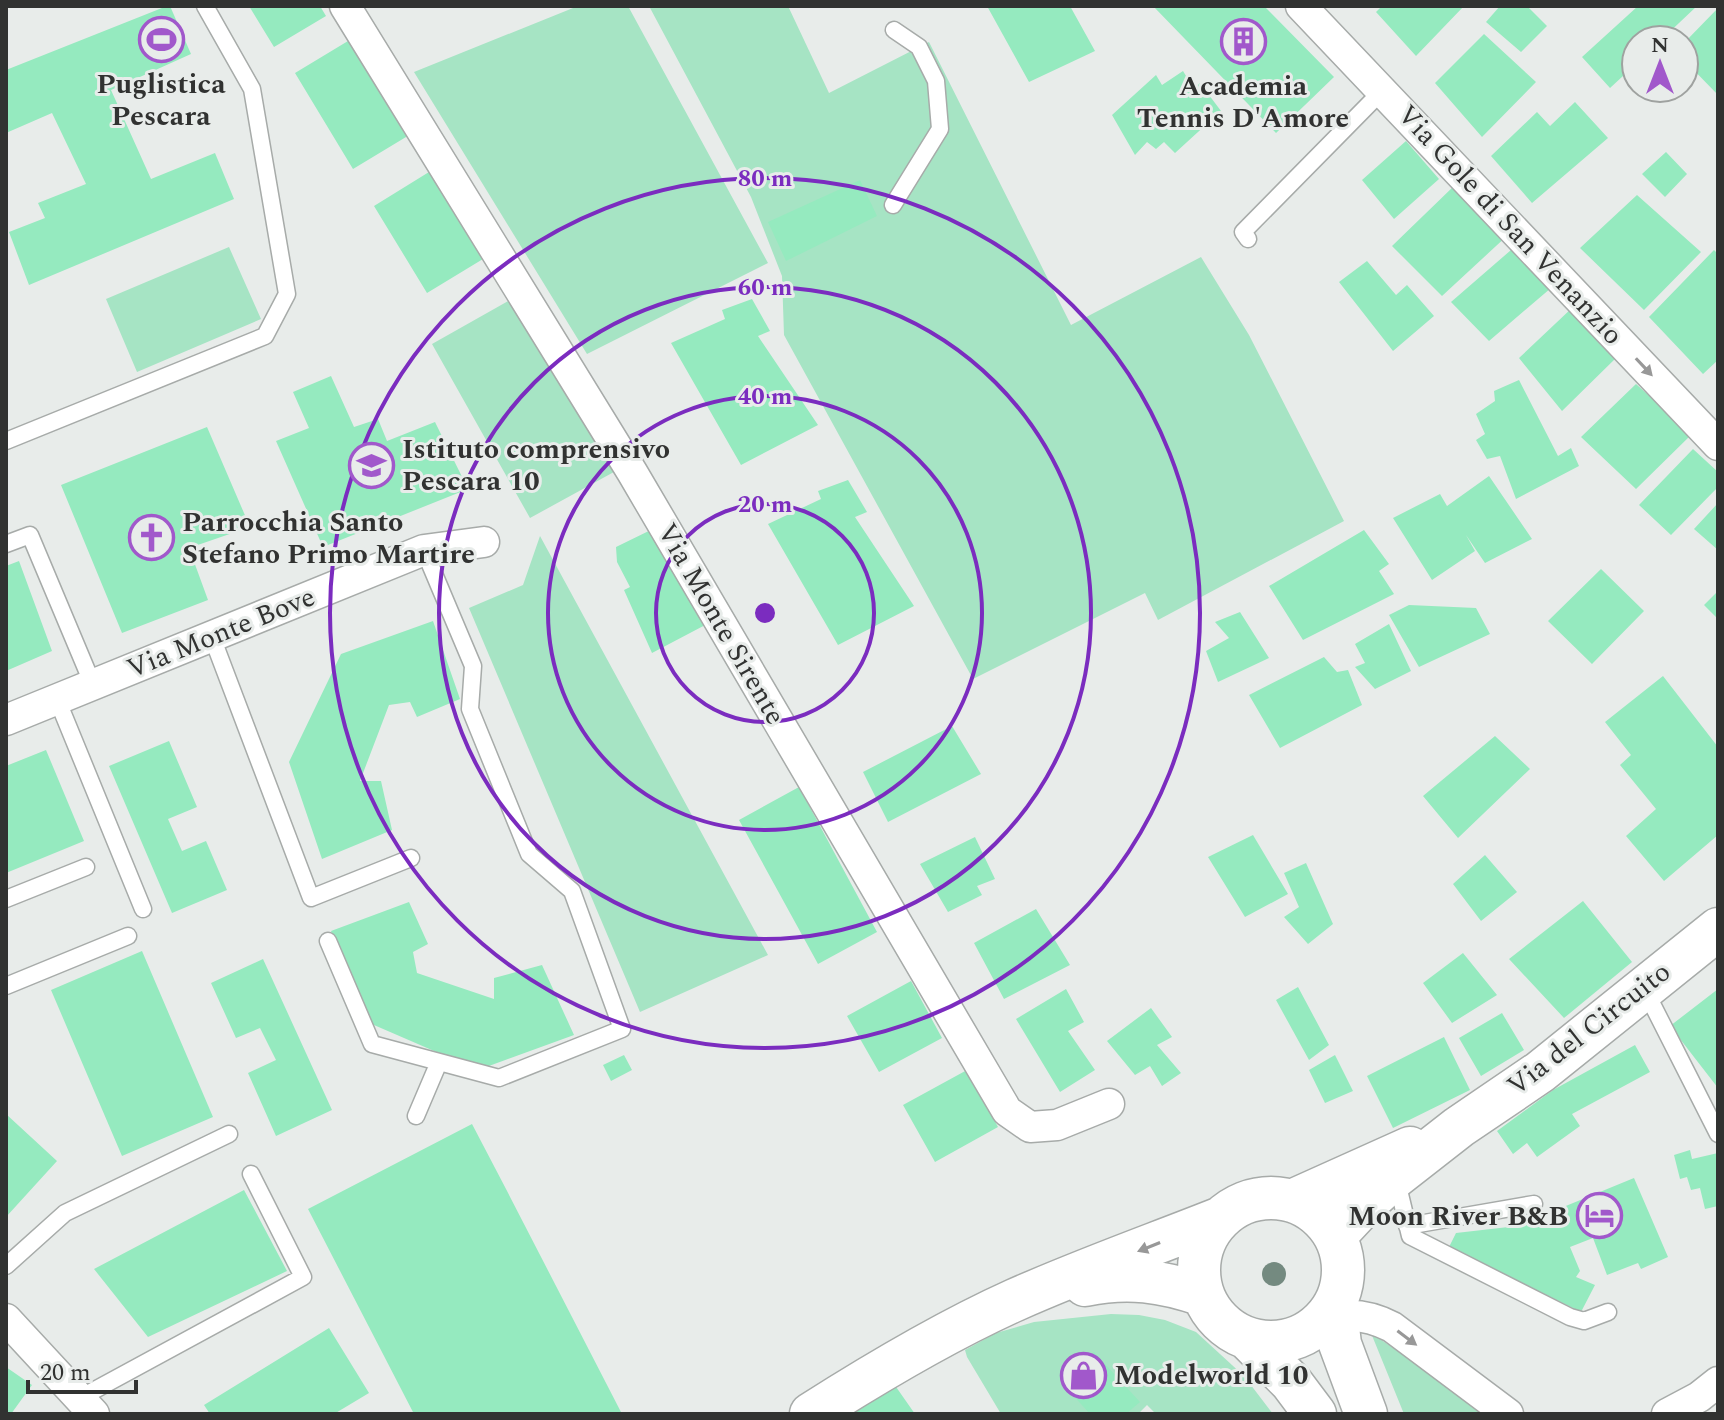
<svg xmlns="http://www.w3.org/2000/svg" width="1724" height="1420" font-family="Spectral,serif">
<rect width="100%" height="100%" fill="#e8ecea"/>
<path fill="#a6e4c4" d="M578 6H628L768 263 587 354 414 72Z
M649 6H788L829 93 929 42 1071 325 1201 257 1249 335 1344 521 1158 620 1145 593 973 679 784 335 782 276 751 197Z
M229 247 261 319 137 372 106 299Z
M517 296 623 467 530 518 432 344Z
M540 536 768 955 640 1012 469 608 523 585Z
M1111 1314 1139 1315 1165 1320 1196 1332 1244 1376 1273 1414H1156L1147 1405 1138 1414H1081L1078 1412 1075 1414H1001L967 1357 965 1350 996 1333 1034 1322Z
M1371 1333 1491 1414H1404Z"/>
<path fill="#95eabf" d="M167 6H170L191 54 111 90 151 179 215 153 234 199 29 285 9 232 45 218 38 203 86 184 52 113 6 133V70Z
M249 6H320L326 16 274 47Z
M987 6H1070L1095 51 1029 82Z
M1153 6H1264L1334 77 1276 133Z
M1382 6H1464L1416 56 1376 12Z
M1500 6H1527L1547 26 1521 52 1486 22Z
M1638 6H1697L1661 40H1636V64L1610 88 1582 57Z
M1718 8V95L1684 60V43Z
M1484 34 1536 82 1482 137 1435 83Z
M353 38 411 134 353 169 295 73Z
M1183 71 1194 89 1200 83 1221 111 1175 153 1164 142 1156 149 1147 142 1135 155 1112 115 1156 75 1162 85Z
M1575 102 1608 138 1532 203 1491 156 1537 112 1550 126Z
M1406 141 1439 179 1394 219 1362 180Z
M1666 152 1687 174 1665 197 1642 174Z
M429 172 483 259 427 293 374 206Z
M860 180 877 216 786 261 768 222Z
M1455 185 1509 234 1442 296 1392 246Z
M1637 195 1701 252 1644 310 1580 248Z
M1511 250 1551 288 1489 341 1451 302Z
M1714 250 1718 254V360L1703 374 1649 317Z
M1367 261 1396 295 1407 285 1434 316 1393 351 1339 282Z
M752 299 770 331 758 336 818 425 741 465 671 343 725 319 722 310Z
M1573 307 1618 356 1562 411 1519 358Z
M331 376 354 427 378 419 387 441 435 422 468 489 323 547 276 441 309 428 293 392Z
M1519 380 1558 456 1571 448 1579 466 1516 499 1500 456 1487 459 1476 440 1485 434 1476 414 1495 401 1494 391Z
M1636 384 1692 434 1636 489 1581 437Z
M207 427 250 527 189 548 208 600 122 633 61 485Z
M1693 449 1718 472V487L1671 535 1639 505Z
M1489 476 1532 539 1485 563 1466 535 1475 551 1432 580 1393 518 1440 494 1447 506Z
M848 480 867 512 855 517 914 606 838 645 768 524 821 499 818 491Z
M1718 503V550L1694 529Z
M659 526 709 623 652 653 624 590 630 587 617 562 616 547Z
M1364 530 1389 564 1379 571 1394 594 1303 640 1269 586Z
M19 561 52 651 6 671V566Z
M1601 569 1644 611 1592 664 1548 621Z
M1718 591V619L1704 605Z
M1409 605 1476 608 1490 634 1419 667 1389 615Z
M1240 612 1269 658 1218 682 1206 651 1229 638 1215 622Z
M433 621 460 699 417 717 410 702 389 705 360 781H381L392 830 322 859 289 762 341 654Z
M1389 624 1411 671 1375 689 1355 667 1365 663 1355 644Z
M1324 657 1337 672 1348 670 1362 705 1280 748 1249 695Z
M1663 676 1718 747V835L1664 881 1626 836 1656 809 1620 765 1631 755 1605 722Z
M952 726 981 774 888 822 863 772Z
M1495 736 1530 769 1458 838 1423 796Z
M169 741 197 807 168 819 182 851 206 841 227 890 172 913 109 766Z
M46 750 84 841 6 873V766Z
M799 787 877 932 818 964 739 820Z
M1253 835 1288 894 1245 917 1208 857Z
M975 837 995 879 977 886 982 895 948 912 920 864Z
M1485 855 1517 892 1481 921 1453 884Z
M1306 863 1333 924 1308 944 1284 917 1299 907 1284 873Z
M1583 901 1632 962 1564 1018 1509 959Z
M409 902 428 944 413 952 417 973 494 999V978L542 965 574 1035 478 1070 367 1022 331 931Z
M1036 909 1070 965 1004 999 974 943Z
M142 951 213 1117 122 1156 51 990Z
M1463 953 1497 995 1452 1023 1423 983Z
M263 959 332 1110 276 1136 248 1073 276 1060 260 1028 236 1038 211 983Z
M911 981 942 1038 879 1072 847 1016Z
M1298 987 1329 1045 1309 1060 1276 1000Z
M1066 989 1084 1022 1068 1031 1095 1070 1060 1092 1016 1019Z
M1718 989V1088L1670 1026Z
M1151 1008 1172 1037 1157 1045 1181 1073 1162 1086 1150 1066 1135 1075 1107 1041Z
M1502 1013 1524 1050 1481 1076 1459 1038Z
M1444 1037 1470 1090 1393 1128 1367 1076Z
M1635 1045 1650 1072 1572 1114 1580 1126 1537 1157 1527 1143 1513 1154 1497 1131 1553 1090Z
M624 1055 632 1070 611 1081 603 1065Z
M1335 1055 1353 1091 1325 1103 1309 1070Z
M967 1070 998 1127 935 1162 903 1105Z
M6 1114 57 1161 6 1217Z
M472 1124 506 1189 622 1414H414L308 1209Z
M1690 1150 1692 1159 1718 1153V1206L1705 1209 1700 1188 1691 1190 1687 1177 1680 1179 1674 1155Z
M1634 1178 1668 1257 1641 1269 1638 1263 1607 1275 1593 1238 1570 1247 1580 1271 1576 1277 1595 1285 1581 1312 1449 1247 1456 1233 1560 1221 1556 1210Z
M244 1190 287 1271 148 1337 94 1269Z
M329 1328 369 1393 334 1414H210L204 1405Z
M1094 1352 1140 1402 1126 1414H1090L1061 1382Z
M6 1367 32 1385 11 1414H6Z
M894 1384 915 1414H854L852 1411Z"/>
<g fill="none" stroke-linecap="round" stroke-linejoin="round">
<defs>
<path id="lane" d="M893 205 940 129 936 81 919 47 894 30
M1248 239 1243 232 1382 91
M6 441 265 336 287 294 252 89 205 6
M6 544 30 535 93 685
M212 637 311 898 411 858
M57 699 143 909
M6 899 86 867
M328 941 372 1044 499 1078 622 1029 572 891 529 854 470 709 473 666 424 550
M6 986 128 936
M1645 990 1718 1134
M416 1116 439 1062
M1399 1190 1410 1236 1570 1317 1584 1321 1608 1312
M1407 1226 1534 1204
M6 1266 65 1213 229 1134
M80 1398 303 1277 251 1174"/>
<path id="street" d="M345 6 632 472 1007 1111 1030 1127 1057 1125 1109 1104
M1301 6 1718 445
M6 720 424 550 484 542
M6 1319 94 1414
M1322 1321C1346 1312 1369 1315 1392 1327L1508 1414
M1667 1414 1699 1397 1718 1382"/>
<path id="secondary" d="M1199 1270a72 72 0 1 1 144 0a72 72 0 1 1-144 0Z
M1292 1201 1410 1148
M1335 1236 1362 1207 1395 1177 1459 1127 1540 1072 1718 929
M1085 1285C1128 1276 1162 1281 1203 1295
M1335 1303 1340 1344 1366 1414
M1248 1339 1291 1382 1315 1414
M811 1414C877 1372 944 1332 1015 1300 1082 1270 1153 1245 1221 1218"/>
</defs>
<use href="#lane" stroke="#a7aba9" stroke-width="19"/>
<use href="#street" stroke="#a7aba9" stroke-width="33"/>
<use href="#secondary" stroke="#a7aba9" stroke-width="45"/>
<use href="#lane" stroke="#fff" stroke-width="16"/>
<use href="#street" stroke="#fff" stroke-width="30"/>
<use href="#secondary" stroke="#fff" stroke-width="42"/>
</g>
<circle fill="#748a80" cx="1274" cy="1274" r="12"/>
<defs><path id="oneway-solid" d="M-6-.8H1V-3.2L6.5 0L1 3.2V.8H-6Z" transform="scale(2)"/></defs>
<g fill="#989898">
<use href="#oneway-solid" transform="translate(1644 367) rotate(47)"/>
<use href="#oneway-solid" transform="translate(1149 1247) rotate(158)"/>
<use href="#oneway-solid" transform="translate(1407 1338) rotate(37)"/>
</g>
<g fill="none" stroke="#7b2cbf" stroke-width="4">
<circle cx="765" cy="613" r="109"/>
<circle cx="765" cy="613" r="217"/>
<circle cx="765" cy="613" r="326"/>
<circle cx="765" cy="613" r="435"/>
</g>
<defs>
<symbol id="stadium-ring" viewBox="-11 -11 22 22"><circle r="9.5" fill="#e8ecea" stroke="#a158cb" stroke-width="1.5"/><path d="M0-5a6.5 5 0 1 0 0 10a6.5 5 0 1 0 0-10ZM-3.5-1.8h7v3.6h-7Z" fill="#a158cb"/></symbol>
<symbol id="building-ring" viewBox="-11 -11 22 22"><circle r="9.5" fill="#e8ecea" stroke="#a158cb" stroke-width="1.5"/><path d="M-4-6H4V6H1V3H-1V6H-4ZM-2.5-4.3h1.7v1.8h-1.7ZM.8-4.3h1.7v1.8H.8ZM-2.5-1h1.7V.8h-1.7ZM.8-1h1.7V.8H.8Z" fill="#a158cb"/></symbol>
<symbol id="school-ring" viewBox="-11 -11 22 22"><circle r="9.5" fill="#e8ecea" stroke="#a158cb" stroke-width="1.5"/><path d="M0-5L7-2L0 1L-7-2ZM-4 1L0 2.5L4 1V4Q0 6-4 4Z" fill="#a158cb"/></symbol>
<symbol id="church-ring" viewBox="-11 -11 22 22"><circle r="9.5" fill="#e8ecea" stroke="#a158cb" stroke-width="1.5"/><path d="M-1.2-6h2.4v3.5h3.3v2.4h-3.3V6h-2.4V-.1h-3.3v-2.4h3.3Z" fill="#a158cb"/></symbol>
<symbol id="hotel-ring" viewBox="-11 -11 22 22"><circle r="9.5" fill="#e8ecea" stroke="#a158cb" stroke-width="1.5"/><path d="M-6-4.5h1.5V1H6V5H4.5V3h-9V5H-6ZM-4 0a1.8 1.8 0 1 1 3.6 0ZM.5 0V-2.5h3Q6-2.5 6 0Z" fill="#a158cb"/></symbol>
<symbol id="shop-ring" viewBox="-11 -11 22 22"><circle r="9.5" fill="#e8ecea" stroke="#a158cb" stroke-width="1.5"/><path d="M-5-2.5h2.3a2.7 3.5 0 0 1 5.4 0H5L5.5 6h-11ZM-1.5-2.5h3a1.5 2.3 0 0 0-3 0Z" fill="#a158cb"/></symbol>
</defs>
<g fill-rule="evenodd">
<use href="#stadium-ring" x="136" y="14" width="51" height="51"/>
<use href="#building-ring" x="1218" y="16" width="51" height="51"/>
<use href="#school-ring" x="346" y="440" width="51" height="51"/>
<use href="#church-ring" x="126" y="512" width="51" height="51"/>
<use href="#hotel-ring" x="1574" y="1190" width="51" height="51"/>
<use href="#shop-ring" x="1058" y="1350" width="51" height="51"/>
</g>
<g text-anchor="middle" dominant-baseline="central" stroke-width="6" stroke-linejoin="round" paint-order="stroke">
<g font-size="28" font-weight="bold" fill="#313231" stroke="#e8ecea" text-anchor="start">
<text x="161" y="84" text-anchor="middle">Puglistica<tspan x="161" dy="32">Pescara</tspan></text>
<text x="1243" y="86" text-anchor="middle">Academia<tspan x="1243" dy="32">Tennis D'Amore</tspan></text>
<text x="402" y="449">Istituto comprensivo<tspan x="402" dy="32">Pescara 10</tspan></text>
<text x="182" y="522">Parrocchia Santo<tspan x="182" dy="32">Stefano Primo Martire</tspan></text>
<text x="1568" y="1216" text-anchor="end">Moon River B&amp;B</text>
<text x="1114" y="1375">Modelworld 10</text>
</g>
<g font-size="28" fill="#313231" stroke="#e8ecea">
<text transform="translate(1510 225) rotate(47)">Via Gole di San Venanzio</text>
<text transform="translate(721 624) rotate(60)">Via Monte Sirente</text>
<text transform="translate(221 633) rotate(-22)">Via Monte Bove</text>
<text transform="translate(1589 1029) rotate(-38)">Via del Circuito</text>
</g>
</g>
<circle cx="765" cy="613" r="12" fill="#7b2cbf" stroke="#e8ecea" stroke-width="4"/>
<g font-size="24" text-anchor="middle" font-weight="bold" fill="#7b2cbf" stroke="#e8ecea" stroke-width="6" stroke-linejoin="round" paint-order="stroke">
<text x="765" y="186">80 m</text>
<text x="765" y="295">60 m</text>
<text x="765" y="404">40 m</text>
<text x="765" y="512">20 m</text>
</g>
<rect width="1724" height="1420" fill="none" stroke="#313231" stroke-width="16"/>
<g transform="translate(1660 64)"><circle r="38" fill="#e8ecea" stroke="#9fa2a0" stroke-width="2"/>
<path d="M0-6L14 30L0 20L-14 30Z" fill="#a158cb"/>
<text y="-12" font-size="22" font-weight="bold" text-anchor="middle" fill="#313231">N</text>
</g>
<path d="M28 1380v12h108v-12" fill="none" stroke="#313231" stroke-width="4"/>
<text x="40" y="1380" font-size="24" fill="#313231" stroke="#e8ecea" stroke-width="6" paint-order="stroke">20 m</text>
</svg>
